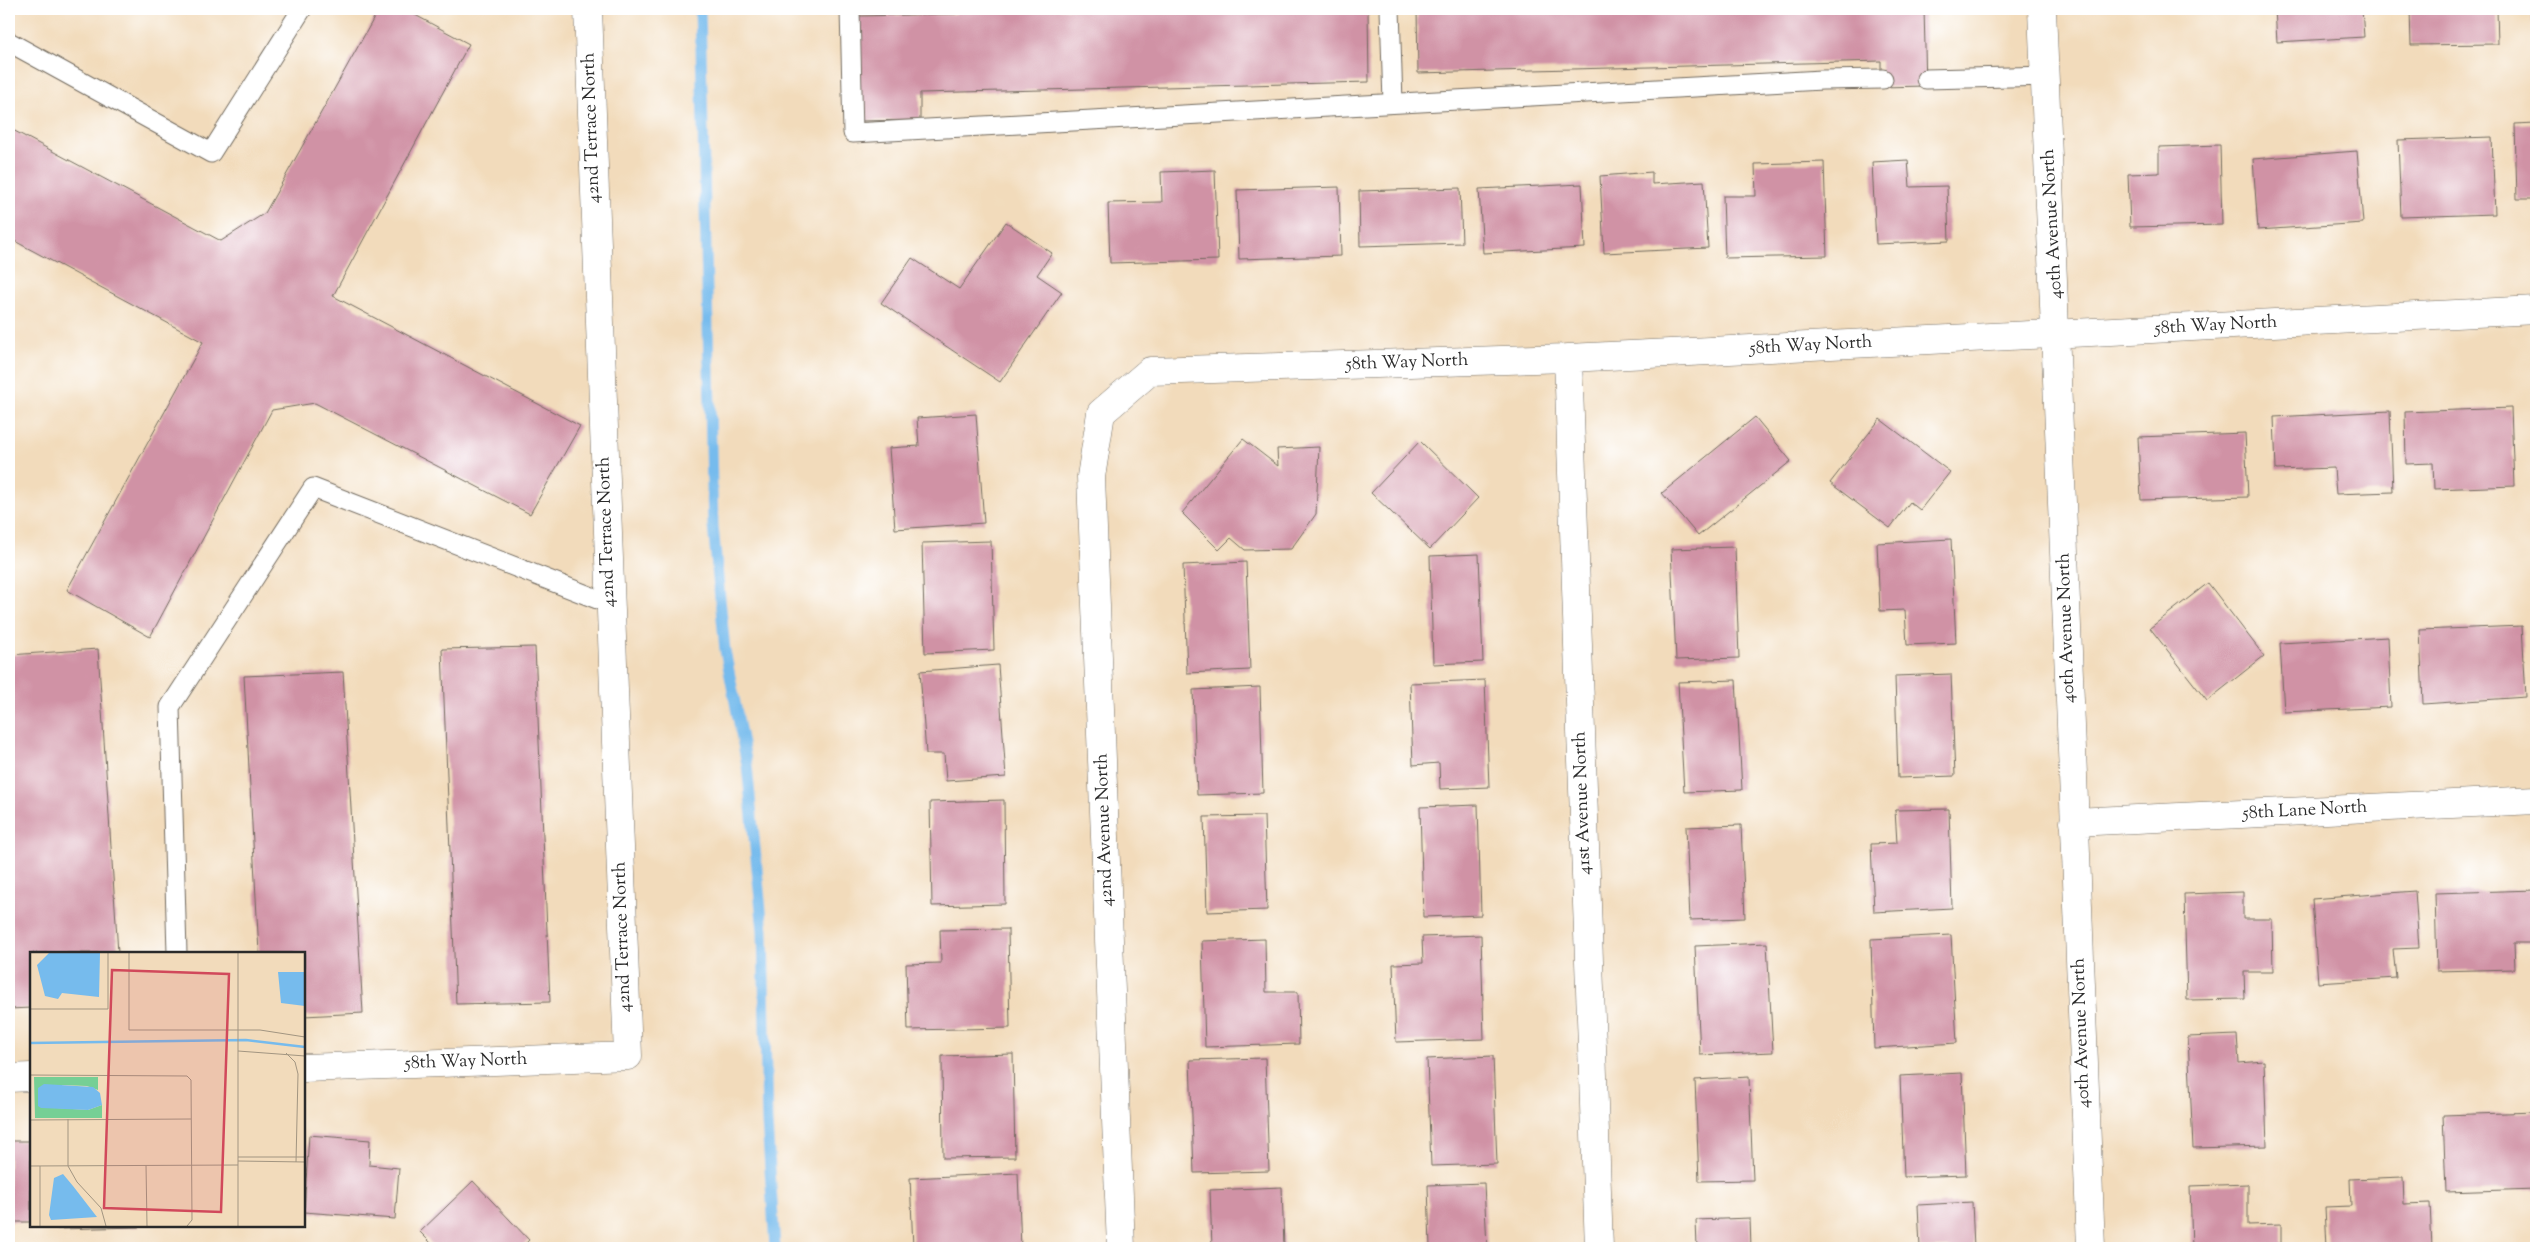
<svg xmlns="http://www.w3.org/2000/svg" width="2545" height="1257" font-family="'Sorts Mill Goudy',serif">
<rect width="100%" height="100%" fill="#fff"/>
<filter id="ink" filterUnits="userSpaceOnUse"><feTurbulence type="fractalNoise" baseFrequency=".02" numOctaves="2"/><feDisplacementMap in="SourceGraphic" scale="10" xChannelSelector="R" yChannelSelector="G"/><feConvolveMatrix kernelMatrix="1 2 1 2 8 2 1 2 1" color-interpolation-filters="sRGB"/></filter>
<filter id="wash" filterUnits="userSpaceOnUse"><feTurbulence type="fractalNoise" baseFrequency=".0096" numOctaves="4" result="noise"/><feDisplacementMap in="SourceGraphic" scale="20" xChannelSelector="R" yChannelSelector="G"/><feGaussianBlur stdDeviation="1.12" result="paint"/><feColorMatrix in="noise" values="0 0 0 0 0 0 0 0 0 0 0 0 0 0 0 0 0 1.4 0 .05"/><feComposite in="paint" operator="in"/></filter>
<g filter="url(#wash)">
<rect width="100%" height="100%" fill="#f2dbbb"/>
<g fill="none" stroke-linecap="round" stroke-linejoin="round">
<path stroke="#76bbed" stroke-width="11" d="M700 9 713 526 725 650 747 765 763 931 767 1122 775 1248"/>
</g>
<g id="blocks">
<path fill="#d092a5" d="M379 9H404L469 44 333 296 580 426 530 514 315 403 272 410 150 637 67 590 203 342 9 238V128L221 241 265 213Z
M956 9H1368L1369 82 920 93V120L859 121 857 16 956 14Z
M1417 9H1924L1926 86 1881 87V61L1418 73Z
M2275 9H2362L2364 37 2277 42Z
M2410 9H2497L2498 44 2411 45Z
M2531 9H2536V21H2531Z
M2536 123V199H2517L2515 124Z
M2492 137 2495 214 2401 217 2398 140Z
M2220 145 2222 225 2130 227 2128 174 2159 173V147Z
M2357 151 2363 223 2258 230 2253 159Z
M1908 160 1910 187 1947 186 1949 241 1876 244 1872 162Z
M1824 162 1827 256 1725 258 1723 196H1756L1755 164Z
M1215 170 1218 260 1110 263 1108 203 1162 202 1161 172Z
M1652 172V184L1704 181 1708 248 1604 253 1600 176Z
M1582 184 1585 248 1483 253 1479 189Z
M1339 187 1341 256 1239 259 1237 190Z
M1460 188 1462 243 1360 246 1359 191Z
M1006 222 1052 253 1037 275 1062 292 1000 382 881 303 912 258 959 289Z
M2511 408 2514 486 2434 489 2433 463 2406 464 2405 412Z
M2390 411 2393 492 2336 494 2334 468 2276 470 2274 417Z
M976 414 984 523 895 529 889 448 919 446 917 418Z
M1755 417 1791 461 1698 536 1662 493Z
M1880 419 1950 472 1920 510 1910 502 1890 528 1830 483Z
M2245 433 2248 497 2141 500 2138 437Z
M1243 439 1278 466 1277 449 1319 447 1316 514 1291 549 1245 550 1231 538 1219 550 1182 513Z
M1420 441 1478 498 1430 549 1371 493Z
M1951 539 1956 643 1907 645 1905 610 1880 611 1877 543Z
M991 541 994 650 925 653 922 543Z
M1735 547 1739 658 1676 660 1671 549Z
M1479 554 1483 662 1433 664 1430 556Z
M1246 562 1250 670 1187 673 1183 565Z
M2208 583 2264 656 2207 701 2150 628Z
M2522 626 2526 697 2423 704 2420 630Z
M2388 637 2391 707 2284 712 2280 643Z
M535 647 550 1002 456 1004 442 649Z
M98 649 118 953H31V1008L9 1009V655Z
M998 665 1006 777 946 781 944 754H926L920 671Z
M343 672 363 1013 304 1016V953H259L244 676Z
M1951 674 1955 776 1898 778 1895 676Z
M1485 680 1489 787 1440 789 1439 763 1413 765 1410 683Z
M1736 680 1742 790 1684 792 1678 682Z
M1260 687 1263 793 1197 795 1193 690Z
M1004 800 1005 904 932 906 930 802Z
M1478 805 1481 915 1423 917 1420 807Z
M1949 809 1952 908 1874 912 1871 844 1897 843 1895 810Z
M1264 816 1267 910 1207 912 1204 817Z
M1741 825 1745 918 1690 920 1686 827Z
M2536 890V943H2514L2515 969 2437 971 2435 893Z
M2415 891 2419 948 2393 949 2396 978 2318 983 2312 899Z
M2243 892V919H2272L2273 972H2244L2245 999 2187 1000 2184 894Z
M1008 929 1010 1028 908 1030 906 964 941 963 940 930Z
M1481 935 1484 1039 1396 1042 1393 964 1423 963 1422 937Z
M1951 935 1957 1043 1874 1048 1871 939Z
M1265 939 1266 992H1298L1299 1044 1205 1047 1202 941Z
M1767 943 1773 1052 1700 1055 1695 946Z
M2237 1035 2239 1063 2264 1061 2267 1146 2193 1148 2188 1037Z
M1013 1054 1015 1157 943 1158 942 1056Z
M1493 1056 1497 1164 1431 1166 1427 1059Z
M1265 1058 1269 1171 1194 1173 1190 1060Z
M1962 1073 1966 1175 1904 1177 1900 1076Z
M1749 1077 1753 1180 1699 1181 1695 1080Z
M2536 1112V1189L2446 1192 2443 1115Z
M309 1135 370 1140 369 1165 399 1168 395 1219 304 1212Z
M9 1141H31V1222H9Z
M1018 1173 1021 1248H913L910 1178Z
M2403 1177 2404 1204 2430 1203 2432 1248H2327L2325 1207 2351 1206 2350 1179Z
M473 1181 529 1240 521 1248H436L420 1232Z
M1484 1183 1487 1248H1430L1428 1185Z
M2248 1184V1225L2281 1224V1248H2192L2190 1186Z
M1282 1187 1284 1248H1212L1210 1190Z
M1972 1202 1974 1248H1920L1918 1205Z
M1750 1218 1751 1248H1697L1696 1220Z
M57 1226H139V1227L57 1229Z"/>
</g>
</g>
<g filter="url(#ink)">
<use href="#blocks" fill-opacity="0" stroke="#71695d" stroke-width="1"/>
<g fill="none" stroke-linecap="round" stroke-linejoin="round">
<defs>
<path id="lane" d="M850 9 853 133 1822 80 1883 79
M1390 9 1393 103
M9 42 211 153 302 9
M1926 79 2046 76
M177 953 170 707 313 488 610 604"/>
<path id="street" d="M2042 9C2062 422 2074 835 2091 1248
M1568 358 1599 1248
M2074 822 2536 800
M304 1068 628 1056 588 9
M9 1078 31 1077
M1121 1248 1091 477 1101 413 1150 371 1568 358 2536 310"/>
</defs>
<use href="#lane" stroke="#71695d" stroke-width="21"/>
<use href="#street" stroke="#71695d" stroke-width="29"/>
<use href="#lane" stroke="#fff" stroke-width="19"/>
<use href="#street" stroke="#fff" stroke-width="28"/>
</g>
</g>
<g text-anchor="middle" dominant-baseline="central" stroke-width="4" stroke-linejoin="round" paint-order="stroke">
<g font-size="18" fill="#2b2b2b" stroke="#fff">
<text transform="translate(592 128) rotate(-92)">42nd Terrace North</text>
<text transform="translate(2053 224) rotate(-93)">40th Avenue North</text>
<text transform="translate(2216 326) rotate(-3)">58th Way North</text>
<text transform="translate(1811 346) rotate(-3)">58th Way North</text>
<text transform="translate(1407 363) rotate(-2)">58th Way North</text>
<text transform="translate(607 532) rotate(-92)">42nd Terrace North</text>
<text transform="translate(2067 628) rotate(-92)">40th Avenue North</text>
<text transform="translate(1583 803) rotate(-92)">41st Avenue North</text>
<text transform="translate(2305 811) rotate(-3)">58th Lane North</text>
<text transform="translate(1105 830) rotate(-92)">42nd Avenue North</text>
<text transform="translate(623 937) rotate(-92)">42nd Terrace North</text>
<text transform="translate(2082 1033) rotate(-92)">40th Avenue North</text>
<text transform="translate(466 1062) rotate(-2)">58th Way North</text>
</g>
</g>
<g transform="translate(30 952)">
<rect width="275" height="275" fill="#f2dbbb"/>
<path d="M4 125H68V138L57 134 32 133 27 156 58 158 72 153V166H5Z" fill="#76cf95"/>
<path d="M19 1H70L69 45 32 41 28 47 15 44 7 13ZM248 20H275V54L251 51ZM14 132 63 135 70 141 72 153 58 158 11 156 8 154V136ZM33 222 43 234 67 265 21 268 19 263 24 226Z" fill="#76bbed"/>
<path fill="none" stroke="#76bbed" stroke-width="2.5" d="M0 91 216 88 275 95"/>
<path fill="none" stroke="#a29581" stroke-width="1" d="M99 1V78H230L275 85M208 1V274M0 57H78V1M208 99 275 104M256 101 265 110 268 122 266 210M0 123 157 124 161 128 162 268 157 274M38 167V214L47 230 71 256 76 274M0 168 161 167M208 205H275M208 209 275 210M116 213 117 274M0 214 208 213M10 274V214"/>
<path fill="#d1495b" fill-opacity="0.15" stroke="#d1495b" stroke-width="2.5" d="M82 18 199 22 191 260 74 256Z"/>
<rect width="275" height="275" fill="none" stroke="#2b2b2b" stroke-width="2.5"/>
</g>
<rect width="2545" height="1257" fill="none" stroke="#fff" stroke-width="30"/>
</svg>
